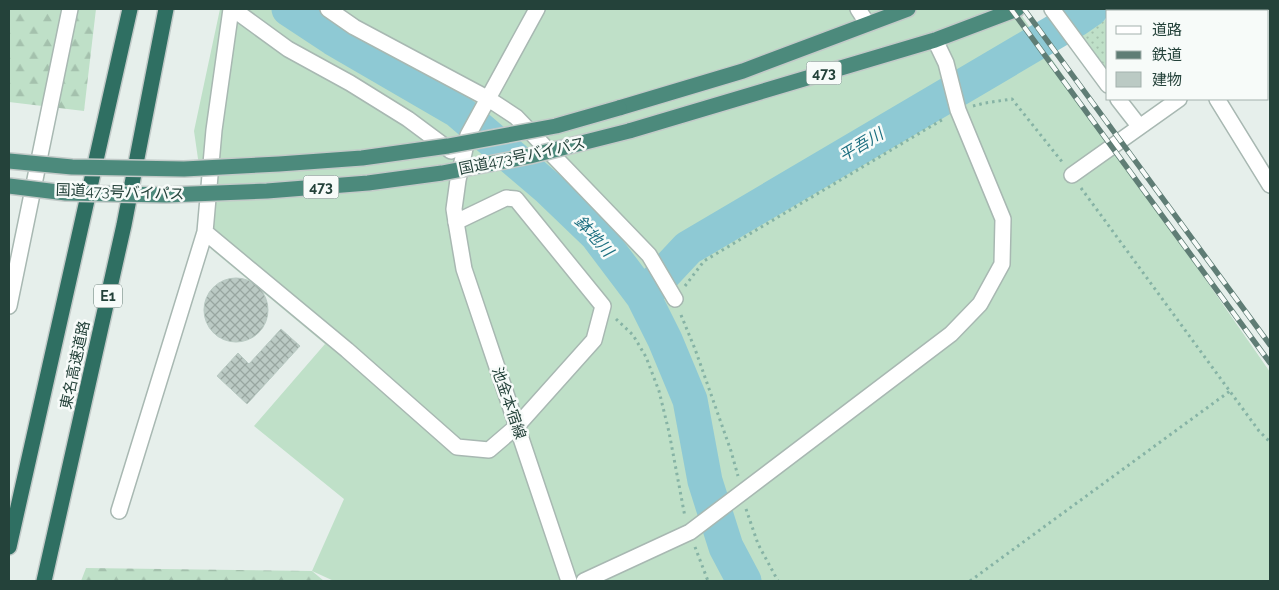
<svg xmlns="http://www.w3.org/2000/svg" width="1279" height="590" font-family="Raleway,'Noto Sans JP',sans-serif">
<defs>
<pattern id="forest-firs" width="22" height="20" patternUnits="userSpaceOnUse" patternTransform="scale(1.25)"><rect width="22" height="20" fill="#bfe0c8"/><path d="M5 1l3.5 6h-7zM16 11l3.5 6h-7z" fill="#a4c1ad"/></pattern>
<pattern id="park-dots" width="8" height="8" patternUnits="userSpaceOnUse" patternTransform="scale(1.25)"><rect width="8" height="8" fill="#bfe0c8"/><path d="M2 2h.1M6 6h.1" fill="none" stroke="#a4c1ad" stroke-width="1.8" stroke-linecap="round"/></pattern>
<pattern id="building-cross-hatch" width="8" height="8" patternUnits="userSpaceOnUse" patternTransform="scale(1.25)"><rect width="8" height="8" fill="#bbcac4"/><path d="M0 0l8 8M0 8l8-8" fill="none" stroke="#98a6a0"/></pattern>
</defs>
<rect width="100%" height="100%" fill="#e6efeb"/>
<path fill="#bfe0c8" d="M220 9H1017L1270 372V581H334L312 571 344 499 254 426 325 344 211 249 194 131Z"/>
<path fill="url(#forest-firs)" d="M9 9H96L84 111 9 102Z
M86 568 312 571 324 581H81Z"/>
<path fill="url(#park-dots)" d="M1122 9H1233L1234 11H1118Z
M1108 18V78L1078 36Z"/>
<g fill="none" stroke-linecap="round" stroke-linejoin="round">
<path stroke="#8ec9d4" stroke-width="35" d="M289 9 333 38 457 110 547 187 597 235 643 296 665 340 690 400 705 481 726 547 744 581
M643 296 688 248 1075 20 1091 9"/>
</g>
<path fill="url(#building-cross-hatch)" stroke="#b8c9c2" d="M204 310a32 32 0 1 1 64 0a32 32 0 1 1-64 0Z
M281 329 300 346 247 404 217 376 238 353 249 364Z"/>
<g fill="none" stroke-linecap="round" stroke-linejoin="round">
<defs>
<path id="minor" d="M233 9 288 49 350 83 408 119 451 151
M328 9 354 27 487 98 516 117 649 255 675 299
M1052 9 1108 85
M1118 99 1139 126
M1217 99 1270 185
M1072 175 1179 99
M205 232 347 350 457 447 489 450 517 426 594 340 603 306 516 199 506 198 456 222 454 209 458 180 468 135 537 9
M9 306 70 9
M119 511 205 232 214 130 231 9
M584 581 690 532 951 334 980 304 1002 264 1003 219 958 110 946 63 935 40"/>
<path id="tertiary" d="M858 9 867 23
M456 222 464 269 569 581"/>
<path id="trunk" d="M619 108 743 71 908 9
M629 131 935 40 1017 9"/>
<path id="motorway" d="M9 547 130 9
M44 581 124 225 166 9"/>
</defs>
<use href="#minor" stroke="#a8b8b2" stroke-width="18"/>
<use href="#tertiary" stroke="#a8b8b2" stroke-width="18"/>
<use href="#trunk" stroke="#c2cac8" stroke-width="18"/>
<use href="#motorway" stroke="#c2cac8" stroke-width="18"/>
<path stroke="#86b3a5" stroke-width="3" stroke-dasharray="2.5 4" stroke-linecap="butt" d="M973 106 985 103 1012 99 1063 163
M1081 188 1259 431 1270 442
M685 286 704 261 945 118
M681 315 695 349 731 451 738 476
M616 319 633 335 646 357 659 391 669 432 685 517
M746 509 758 544 778 581
M695 547 708 581
M970 581 1230 391"/>
<use href="#minor" stroke="#fff" stroke-width="15"/>
<use href="#tertiary" stroke="#fff" stroke-width="15"/>
<use href="#trunk" stroke="#4c8a7c" stroke-width="15"/>
<use href="#motorway" stroke="#2f6f62" stroke-width="15"/>
<defs>
<path id="rail" d="M1011 9 1270 363
M1024 9 1270 345"/>
</defs>
<use href="#rail" stroke="#5f7d75" stroke-width="5.5"/>
<use href="#rail" stroke="#f7fbf9" stroke-width="4" stroke-dasharray="11" stroke-linecap="butt"/>
<defs>
<path id="trunk-bridge" d="M9 161 72 167 184 169 279 164 362 158 448 146 556 126 619 108
M9 186 66 193 166 195 267 191 368 183 442 173 530 156 629 131"/>
</defs>
<use href="#trunk-bridge" stroke="#c2cac8" stroke-width="18" stroke-linecap="butt"/>
<use href="#trunk-bridge" stroke="#4c8a7c" stroke-width="15"/>
</g>
<g text-anchor="middle" dominant-baseline="central" stroke-width="5" stroke-linejoin="round" paint-order="stroke">
<g fill="#f7fbf9" stroke="#637a73" stroke-width="1">
<rect x="806.5" y="61.5" width="35" height="23" rx="4"/>
<rect x="303.5" y="175.5" width="35" height="23" rx="4"/>
<rect x="94" y="284.5" width="28" height="23" rx="4"/>
</g>
<g font-size="14" font-weight="bold" fill="#24423a">
<text x="824" y="73">473</text>
<text x="321" y="187">473</text>
<text x="108" y="296">E1</text>
</g>
<g font-size="15" fill="#24423a" stroke="#f7fbf9">
<text transform="translate(522 156) rotate(-12)">国道473号バイパス</text>
<text transform="translate(120 192) rotate(2)">国道473号バイパス</text>
<text transform="translate(75 365) rotate(-78)">東名高速道路</text>
<text transform="translate(509 403) rotate(71)">池金本宿線</text>
</g>
<g font-size="16" font-style="italic" fill="#1c6f80" stroke="#f7fbf9">
<text transform="translate(861 145) rotate(-31)">平吾川</text>
<text transform="translate(594 236) rotate(48)">鉢地川</text>
</g>
</g>
<rect width="1279" height="590" fill="none" stroke="#24423a" stroke-width="20"/>
<rect x="1106" y="10" width="162" height="90" fill="#f7fbf9" stroke="#a3b1ad"/>
<rect x="1116" y="26" width="25" height="8" fill="#ffffff" stroke="#a3b1ad"/>
<text x="1152" y="35" font-size="15" fill="#24423a">道路</text>
<rect x="1116" y="51" width="25" height="8" fill="#5f7d75" stroke="#a3b1ad"/>
<text x="1152" y="60" font-size="15" fill="#24423a">鉄道</text>
<rect x="1116" y="72" width="25" height="15" fill="#bbcac4" stroke="#a3b1ad"/>
<text x="1152" y="85" font-size="15" fill="#24423a">建物</text>
</svg>
